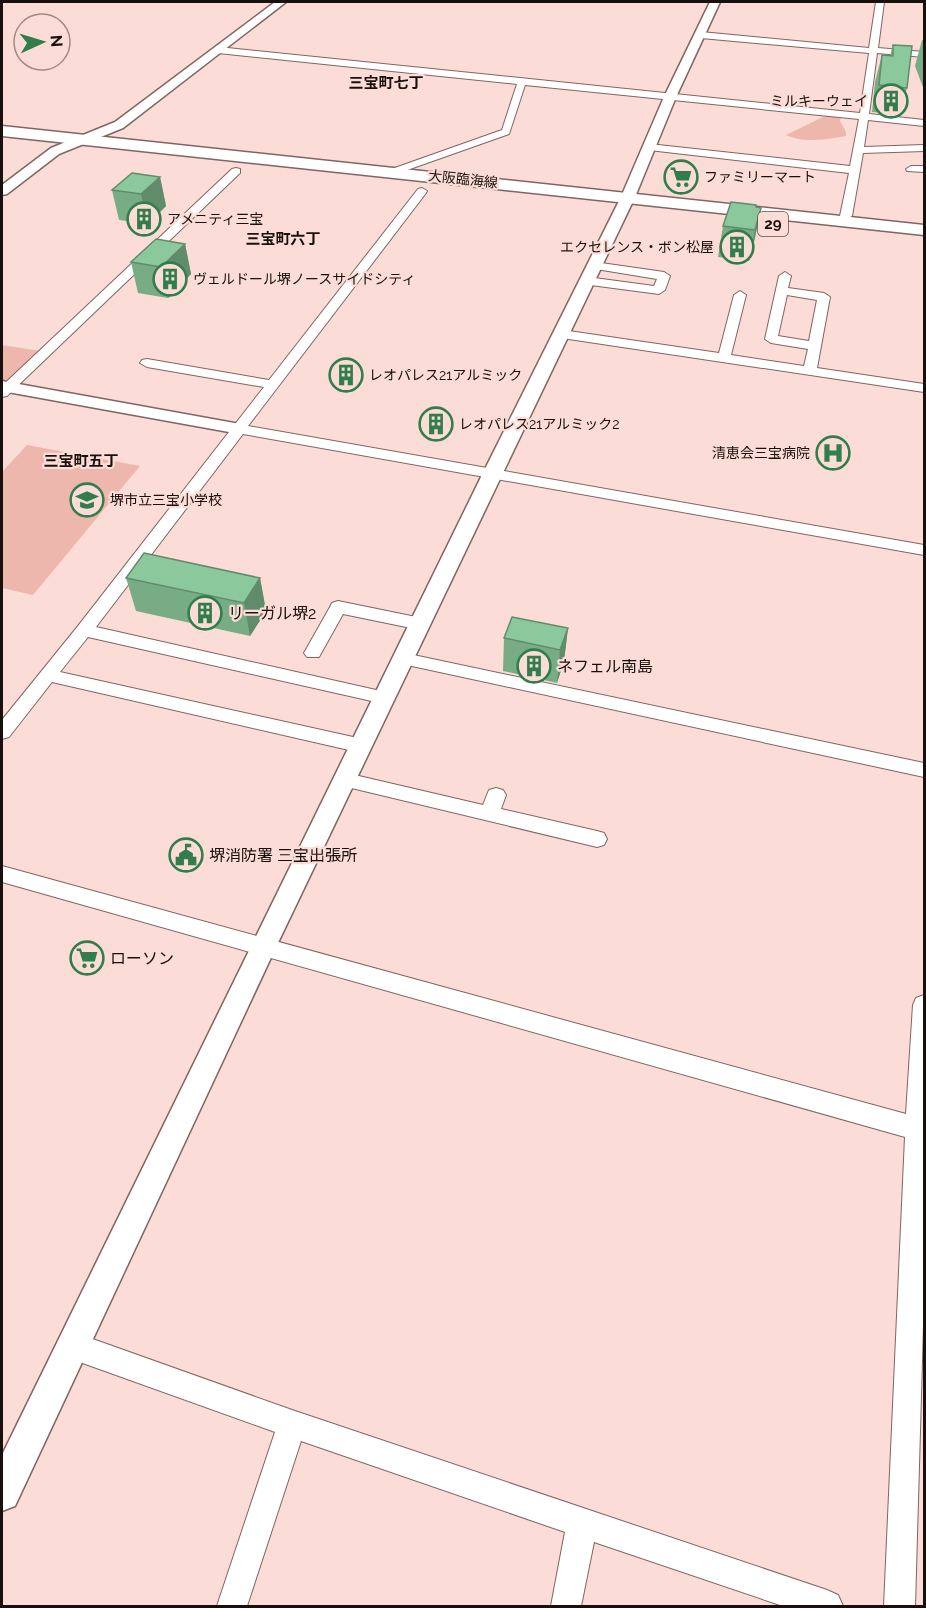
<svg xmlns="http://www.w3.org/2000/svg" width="926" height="1608" font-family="Raleway,'Noto Sans JP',sans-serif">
<rect width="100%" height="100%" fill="#fbdcd6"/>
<path fill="#eeb7ae" d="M827 115 841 117 840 121 846 132V136C826 140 803 143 786 135Z
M2 345 40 351 10 379 2 381Z
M27 445 140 466 33 595 2 588V472Z"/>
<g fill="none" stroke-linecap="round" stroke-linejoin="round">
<defs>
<path id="minor" d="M876 2H884L878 48 924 52V57L877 53 869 114 924 120V126L868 120 864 147 924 145V151L863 153 852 216 846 219 840 216 849 173 649 150 644 147 649 144 850 166 859 119 525 85 509 134 393 175 388 172 389 170 502 130 517 84 218 53 214 50 218 47 860 113 869 53 701 38 697 35 701 32 869 48Z
M911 166H924V172L907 171 906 169Z
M236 168 240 169V173L7 396 2 397V386L232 169Z
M422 188 427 191 426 193 248 426 924 545V555L243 434 96 627 385 692 391 693 394 698 391 703 385 704 88 637 60 672 362 739 369 741 371 746 369 751 362 753 52 682 9 737 2 739V720L78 626 264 387 147 367 140 363 142 360 147 359 269 380 418 189Z
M594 262 664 272 670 276 665 290 659 294 583 284 581 281 587 277 654 286 657 279 590 268V264Z
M785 272 791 276 788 288 824 293 830 297 817 368 924 384V392L562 338 556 334 562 330 719 353 734 295 740 291 746 295 731 355 804 366 808 349 771 343 765 339 779 276ZM787 295 817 300 809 341 778 336Z
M338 601 421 618 427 620 429 624 427 628 421 630 343 614 319 657H307L304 653 330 607 332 603Z
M404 653 924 763V777L398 663 395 659 398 655Z
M346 773 483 805 489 790 496 788 503 790 506 795 501 809 597 831 604 833 607 839 604 845 597 847 339 785 336 780 339 775Z
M2 866 906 1114 913 1005 916 998 924 995V1291L915 1606H884L905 1137 2 882Z
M73 1332 292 1410 827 1590 838 1595 843 1606H783L594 1542 581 1606H551L565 1532 301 1441 247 1606H217L275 1432 63 1356 59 1346 63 1336Z"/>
<path id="tertiary" d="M275 2H286L123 128 59 154 7 194 2 195V185L51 148 115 122Z
M710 2H720L676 97 635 197 276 947 15 1506 2 1511V1455L482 475 621 197 664 97Z
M2 381 240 424 246 425 249 429 246 433 240 434 2 391Z"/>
<path id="primary" d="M2 126 924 225V235L2 136Z"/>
</defs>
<use href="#minor" stroke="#806560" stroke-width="2"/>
<use href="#tertiary" stroke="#806560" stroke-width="3"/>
<use href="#primary" stroke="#806560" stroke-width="3"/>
<use href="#minor" fill="#fff" fill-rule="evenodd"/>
<use href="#tertiary" fill="#fff" fill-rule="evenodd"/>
<use href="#primary" fill="#fff" fill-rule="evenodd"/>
</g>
<path fill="#78ac85" d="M922 40H924V90L915 66Z
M893 45 907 88 900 115 872 112 875 82 882 55 890 56Z
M160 177 166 206 148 224 119 220 112 190Z
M756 207 761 208 749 261 718 257 723 226Z
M185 244 191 274 168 298 138 293 131 262Z
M126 578H260L266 611 250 636 136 611Z
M568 628 564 661 557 683 503 671 504 638Z"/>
<path fill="#618c6c" d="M160 177 166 206 148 224 141 194Z
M761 208 755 238 749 261 755 230Z
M185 244 191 274 168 298 161 267Z
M260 578 266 611 250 636 244 603Z
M568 628 564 661 557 683 560 650Z"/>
<path fill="#8bc89b" stroke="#618c6c" stroke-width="1.5" d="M893 45 912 46 907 88 879 85 882 55 893 56Z
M132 173 160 177 141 194 112 190Z
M731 202 756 205V207L761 208 755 230 723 226Z
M156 239 185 244 161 267 131 262Z
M144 553 260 578 244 603 126 578Z
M512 617 568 628 560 650 504 638Z"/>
<defs>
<symbol id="building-ring" viewBox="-11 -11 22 22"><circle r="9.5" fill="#fbdcd6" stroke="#317d4c" stroke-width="1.5"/><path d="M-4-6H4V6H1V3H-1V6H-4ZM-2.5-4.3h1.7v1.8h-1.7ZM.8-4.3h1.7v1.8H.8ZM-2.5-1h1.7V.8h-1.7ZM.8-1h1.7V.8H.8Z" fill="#317d4c"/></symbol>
<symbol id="supermarket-ring" viewBox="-11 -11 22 22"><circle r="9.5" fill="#fbdcd6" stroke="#317d4c" stroke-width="1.5"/><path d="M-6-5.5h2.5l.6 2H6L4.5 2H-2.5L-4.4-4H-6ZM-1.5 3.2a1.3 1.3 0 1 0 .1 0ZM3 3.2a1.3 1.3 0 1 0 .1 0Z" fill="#317d4c"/></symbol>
<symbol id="hospital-ring" viewBox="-11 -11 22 22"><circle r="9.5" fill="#fbdcd6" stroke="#317d4c" stroke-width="1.5"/><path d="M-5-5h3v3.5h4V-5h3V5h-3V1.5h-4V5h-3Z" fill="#317d4c"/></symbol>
<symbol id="school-ring" viewBox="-11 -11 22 22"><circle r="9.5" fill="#fbdcd6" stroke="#317d4c" stroke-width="1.5"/><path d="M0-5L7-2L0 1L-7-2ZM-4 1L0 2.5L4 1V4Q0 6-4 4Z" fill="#317d4c"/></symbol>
<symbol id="civic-ring" viewBox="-11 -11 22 22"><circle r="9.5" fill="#fbdcd6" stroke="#317d4c" stroke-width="1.5"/><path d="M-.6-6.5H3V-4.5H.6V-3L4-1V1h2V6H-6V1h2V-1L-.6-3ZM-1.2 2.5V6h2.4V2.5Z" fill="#317d4c"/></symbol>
</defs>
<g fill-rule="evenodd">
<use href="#building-ring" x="872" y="82" width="38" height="38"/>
<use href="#supermarket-ring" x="662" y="158" width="38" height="38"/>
<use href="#building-ring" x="125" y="200" width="38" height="38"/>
<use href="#building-ring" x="718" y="228" width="38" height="38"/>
<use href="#building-ring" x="151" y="260" width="38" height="38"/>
<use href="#building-ring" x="327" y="356" width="38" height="38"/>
<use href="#building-ring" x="417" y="405" width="38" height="38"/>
<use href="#hospital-ring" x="814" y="434" width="38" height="38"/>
<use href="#school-ring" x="68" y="481" width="38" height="38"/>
<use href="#building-ring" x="186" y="594" width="38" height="38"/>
<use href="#building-ring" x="515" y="647" width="38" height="38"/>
<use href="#civic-ring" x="167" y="836" width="38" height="38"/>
<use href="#supermarket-ring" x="68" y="939" width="38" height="38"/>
</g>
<g text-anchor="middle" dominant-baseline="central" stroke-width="4.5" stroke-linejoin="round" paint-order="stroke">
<g font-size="14" fill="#190f0d" stroke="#fbdcd6" text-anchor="start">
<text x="868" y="101" text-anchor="end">ミルキーウェイ</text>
<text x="704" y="177">ファミリーマート</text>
<text x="167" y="219">アメニティ三宝</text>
<text x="714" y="247" text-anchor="end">エクセレンス・ボン松屋</text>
<text x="193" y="279">ヴェルドール堺ノースサイドシティ</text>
<text x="369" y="375">レオパレス21アルミック</text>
<text x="459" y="424">レオパレス21アルミック2</text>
<text x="810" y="453" text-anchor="end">清恵会三宝病院</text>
<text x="110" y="500">堺市立三宝小学校</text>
</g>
<g font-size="14" fill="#190f0d" stroke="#fbdcd6">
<text transform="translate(463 179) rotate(6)">大阪臨海線</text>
</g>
<g font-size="15" font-weight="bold" fill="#190f0d" stroke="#fbdcd6">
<text x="386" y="83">三宝町七丁</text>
<text x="283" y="239">三宝町六丁</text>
<text x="81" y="461">三宝町五丁</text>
</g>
<rect fill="#fbdcd6" stroke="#5d4c49" stroke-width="1.5" x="758" y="212" width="30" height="24" rx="4.5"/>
<g font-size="15" font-weight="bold" fill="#190f0d">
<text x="773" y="224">29</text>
</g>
<g font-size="16" fill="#190f0d" stroke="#fbdcd6" text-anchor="start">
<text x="228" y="613">リーガル堺2</text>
<text x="557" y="666">ネフェル南島</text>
<text x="209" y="855">堺消防署 三宝出張所</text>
<text x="110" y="958">ローソン</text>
</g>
</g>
<rect width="926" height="1608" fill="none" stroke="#190f0d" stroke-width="6"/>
<g transform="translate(42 42) rotate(86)"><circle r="28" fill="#fbdcd6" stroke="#a18a86" stroke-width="1.5"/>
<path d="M0-4.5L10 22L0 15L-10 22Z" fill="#317d4c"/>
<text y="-9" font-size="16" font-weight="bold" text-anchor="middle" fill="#190f0d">N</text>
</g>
</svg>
